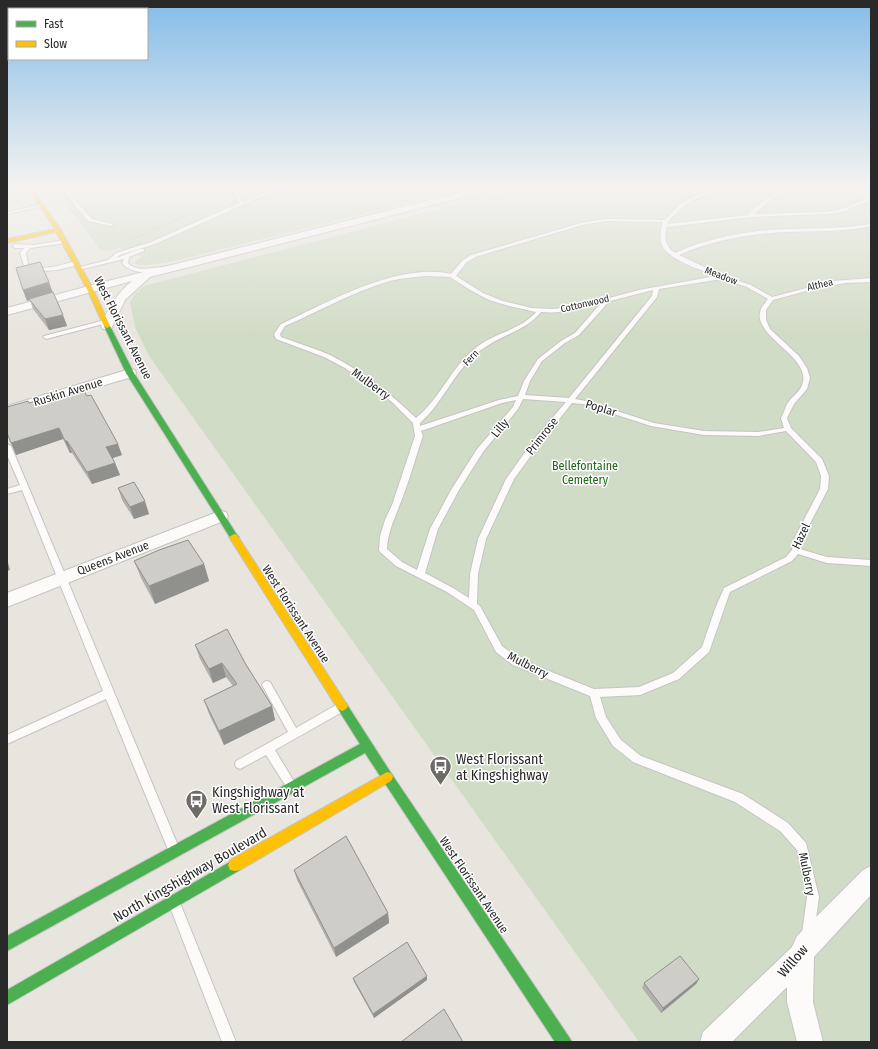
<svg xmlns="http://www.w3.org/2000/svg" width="878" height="1049" font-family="'Fira Sans Condensed',sans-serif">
<rect width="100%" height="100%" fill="#e8e5de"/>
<path fill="#d1dcc6" d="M52 187H472L171 262 150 265H138L135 263 136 261 142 257 140 256 120 248 109 251 101 250Z
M523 187H871V1042H639L149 356 135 327 130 302 136 293 144 286Z"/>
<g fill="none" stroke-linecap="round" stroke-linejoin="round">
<defs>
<path id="lane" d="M60 187H64L92 219 112 224V226L88 221Z
M233 187H237V190L243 202 278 187H283L155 244 120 255 116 258 140 249H144V251L129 257 128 263C136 272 151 268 162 267L165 269 164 270C150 273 132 275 122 263L124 259 79 270 76 268 108 260 116 253 151 242 239 203 233 190Z
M714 187H719L685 205 668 221 667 224 749 215 752 210 782 187H786L754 214 826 212 839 210 871 197V200L842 212 826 214 751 217 667 227C663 238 666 247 675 253 710 237 747 231 785 229 814 228 843 229 871 224V226C843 232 814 231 786 232 748 234 713 240 679 255L724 276 751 285 772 297 833 281 871 278V282L845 283 810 290 773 300 766 310V320L770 329 799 356 807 368 810 378 807 389 794 404 787 418 791 428 822 459 829 476 828 489 803 537 800 549 827 557 871 560V566L827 563 798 554 792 561 730 592 709 652 679 679 640 695 600 697 606 717 621 740 641 756 743 794 788 823 806 843 819 897 814 933 812 937 808 939 804 937 802 933 807 897 797 850 780 831 735 802 633 762 613 746 596 718 590 696 513 665 496 652 474 610 447 592 396 566 380 552 379 550 380 536 385 520 392 505 415 436 413 423 392 402 345 368 324 357 276 339 274 334 281 324C329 302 397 262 451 274L462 261 471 255 581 223 606 219 665 220 681 203ZM606 221 663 222C660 231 658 244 666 251 679 264 700 269 716 276L639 290 580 306 553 309 532 308 503 301 483 293 456 276 466 263 475 257 582 225ZM427 276 450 277 470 290 489 300 509 306 536 312C522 329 495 333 478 346 452 365 441 398 416 418 391 394 362 371 330 355 314 348 297 343 281 337L280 334 285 326C320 311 354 291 390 281 402 278 415 277 427 276ZM722 279 747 287 768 299C766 302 762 306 761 309 750 335 809 355 803 382 801 392 792 396 787 404 785 409 783 414 781 418L784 428 758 432 704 431 654 423 586 401 575 399 657 297 659 289ZM653 290 652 296 569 398 525 395 530 381 542 361 565 343 579 335 606 305V302ZM601 303 575 333 561 341 538 359 524 381 518 396 499 400 420 426V423C445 401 456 366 484 348 502 335 527 330 541 312 562 314 581 309 601 303ZM523 399 566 402 535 438 506 479 478 539 470 574 469 598 453 588 425 573 438 529 459 490 483 452 518 409ZM516 400 513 407 477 449 451 490 430 529 417 570 402 562 387 549C388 531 394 521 400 504 409 482 415 459 423 436L421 431 502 403ZM572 403 583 404 651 426 704 435 758 436 786 431 816 462 821 476 820 489 795 537 792 550 786 557 724 588 715 609 702 647 673 673 639 687 594 689 519 659 502 646 480 606 477 604 478 574 486 539 514 479 541 442Z
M35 194 37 195V196L7 202V200Z
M43 204H45V206L7 214V212Z
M65 240 68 242 67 243 30 248 26 253 28 264C44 272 60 265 76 261L79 263C65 271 38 274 24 266L20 253 24 248H15L12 246 15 244 34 245Z
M105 320 108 322 107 323 46 339 43 337 44 336Z
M7 444 11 446 28 486 179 848 177 852 173 854 169 852 106 699 7 744V735L103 691 22 490 7 494V489L20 485 7 455Z
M267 681 270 682 296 728 336 705 340 704 344 705 345 708 344 711 275 750 296 785 295 788 291 790 287 788 266 755 240 769 236 767 235 764 236 761 288 732 262 685 264 682Z
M176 901 180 903 236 1042H222L170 907 172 903Z"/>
<path id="street" d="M7 187H19L18 189 7 191Z
M482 187H496L495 189 150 277 125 300 111 329H103L101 326C108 308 117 293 132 281L7 315V308L100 283Z
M130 369 135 370 136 373 135 376 7 414V406Z
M220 511 226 512 228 516 226 520 7 607V593Z
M871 866V895L814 957 813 1002 823 1042H797L787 1002V987L732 1042H700L703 1032 792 947 797 936 863 870Z"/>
<path id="fast" d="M107 324 110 326 134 373 237 535 239 537 237 539H231L126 373 104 326Z
M342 701 346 703 391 773 569 1037 572 1042H555L365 753 7 951V936L360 744 336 706 338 703Z
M235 859 240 860 242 865 240 870 7 1005V990Z"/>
<path id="slow" d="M27 187H31L61 230 93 289 110 326 109 327 107 328 104 326 87 289 56 232 7 243V239L55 229Z
M234 534 237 535 346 703 348 706 346 709 342 711 338 709 229 537Z
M387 772 391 773 393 777 391 781 240 870 235 871 230 870 228 865 230 860Z"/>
</defs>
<use href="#lane" stroke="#c5c4c4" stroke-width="2"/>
<use href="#street" stroke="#c5c4c4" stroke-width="2"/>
<use href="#fast" stroke="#c5c4c4" stroke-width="2"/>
<use href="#slow" stroke="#c5c4c4" stroke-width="2"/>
<path stroke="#c8c7c6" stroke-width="1.5" stroke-dasharray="2 1" stroke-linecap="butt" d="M134 238 190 214"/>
<use href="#lane" fill="#fcfbfa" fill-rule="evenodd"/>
<use href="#street" fill="#fcfbfa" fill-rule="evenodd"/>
<use href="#fast" fill="#4caf50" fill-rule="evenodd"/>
<use href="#slow" fill="#ffc107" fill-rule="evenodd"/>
</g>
<path fill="#b1b0ac" d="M23 290 53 292 67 326 49 330 33 309 30 300 27 301Z
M29 403H44L122 455 112 458 115 463 120 475 92 484 72 453H70L63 439 16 455Z
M118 488 149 514 134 519 122 500Z
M134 561 204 564 209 581 155 604 141 578Z
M195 645 245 663 272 706 275 720 224 745 209 714 204 700 233 686 226 677 213 683 200 659Z
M294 870 388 913 389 923 336 957 297 880Z
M353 978 427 980 374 1018 354 982Z
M699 979 696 984 661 1013 642 988 644 983Z"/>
<path fill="#90908c" d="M49 282 53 293 29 299 30 300 27 301 23 290Z
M63 315 67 326 49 330 45 319Z
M59 428 63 439 16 455 11 443Z
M65 441H67L72 453H70Z
M118 444 122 455 110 459 106 447Z
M115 463 120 475 92 484 87 472Z
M145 501 149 514 134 519 130 507Z
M7 559 10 570 7 571Z
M204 564 209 581 155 604 149 586Z
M222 663 226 677 213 683 209 669Z
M272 706 275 720 224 745 219 731Z
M388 913 389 923 336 957 334 948Z
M427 976V980L374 1018 373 1014Z
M699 979 696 984 661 1013 663 1008Z"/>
<path fill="#cecdc8" stroke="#90908c" d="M40 262 49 282 23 290 16 268Z
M53 292 63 315 45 319 29 299Z
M84 391 87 396 91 395 118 444 106 447 115 463 87 472 67 441H65L59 428 11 443 7 433V407L28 401 29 403 42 399 44 403Z
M134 482 145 501 130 507 118 488Z
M188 540 204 564 149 586 134 561 159 550Z
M227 629 245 663 272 706 219 731 204 700 237 684 222 663 209 669 195 645Z
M346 836 388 913 334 948 294 870Z
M407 942 427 976 373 1014 353 978Z
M680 956 699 979 663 1008 644 983Z
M444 1009 463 1042H401Z"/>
<linearGradient id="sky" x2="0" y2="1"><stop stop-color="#85bce8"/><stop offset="0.56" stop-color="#f5f3f0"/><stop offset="1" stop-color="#f5f3f0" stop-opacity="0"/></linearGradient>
<rect width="878" height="334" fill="url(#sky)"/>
<defs>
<symbol id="bus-pin" viewBox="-11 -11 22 30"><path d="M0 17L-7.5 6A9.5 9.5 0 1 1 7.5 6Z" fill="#6c6b68" stroke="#fff"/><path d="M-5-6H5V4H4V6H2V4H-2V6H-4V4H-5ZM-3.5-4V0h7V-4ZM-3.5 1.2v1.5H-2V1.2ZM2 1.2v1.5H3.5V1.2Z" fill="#fff"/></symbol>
</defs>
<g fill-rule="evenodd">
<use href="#bus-pin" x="428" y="754" width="25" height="34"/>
<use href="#bus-pin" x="184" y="788" width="25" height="34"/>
</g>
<g text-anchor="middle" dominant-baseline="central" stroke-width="3" stroke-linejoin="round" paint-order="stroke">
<g font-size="10" fill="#292929" stroke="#fff">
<text transform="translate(721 276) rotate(21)">Meadow</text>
<text transform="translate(820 285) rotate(-13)">Althea</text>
<text transform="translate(585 304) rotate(-13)">Cottonwood</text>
<text transform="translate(471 358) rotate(-47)">Fern</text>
</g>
<g font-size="12" fill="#292929" stroke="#fff">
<text transform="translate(123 328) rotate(63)">West Florissant Avenue</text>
<text transform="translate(371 384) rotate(36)">Mulberry</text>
<text transform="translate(68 392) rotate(-17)">Ruskin Avenue</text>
<text transform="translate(601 408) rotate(17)">Poplar</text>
<text transform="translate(500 428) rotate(-51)">Lilly</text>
<text transform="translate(542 436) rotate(-52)">Primrose</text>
<text transform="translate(801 536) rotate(-65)">Hazel</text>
<text transform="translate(113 558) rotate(-21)">Queens Avenue</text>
<text transform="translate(296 614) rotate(57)">West Florissant Avenue</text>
<text transform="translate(528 665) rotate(27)">Mulberry</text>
<text transform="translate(807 874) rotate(79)">Mulberry</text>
<text transform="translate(474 885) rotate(56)">West Florissant Avenue</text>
</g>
<g font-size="12" fill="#1f651a" stroke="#fff">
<text x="585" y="466">Bellefontaine<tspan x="585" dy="14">Cemetery</tspan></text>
</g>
<g font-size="14" fill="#292929" stroke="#fff" text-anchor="start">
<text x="456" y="759">West Florissant<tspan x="456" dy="16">at Kingshighway</tspan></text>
<text x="212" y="792">Kingshighway at<tspan x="212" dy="16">West Florissant</tspan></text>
</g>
<g font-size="14" fill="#292929" stroke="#fff">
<text transform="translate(190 875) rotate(-30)">North Kingshighway Boulevard</text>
<text transform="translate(793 961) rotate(-49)">Willow</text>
</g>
</g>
<rect width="878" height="1049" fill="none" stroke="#292929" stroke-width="16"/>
<rect x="8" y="8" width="140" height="52" fill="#ffffff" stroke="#a9a9a9"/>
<rect x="16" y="21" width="20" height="6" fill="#4caf50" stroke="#a9a9a9"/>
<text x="44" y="28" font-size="12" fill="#292929">Fast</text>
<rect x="16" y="41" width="20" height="6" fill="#ffc107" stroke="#a9a9a9"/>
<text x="44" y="48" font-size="12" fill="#292929">Slow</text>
</svg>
